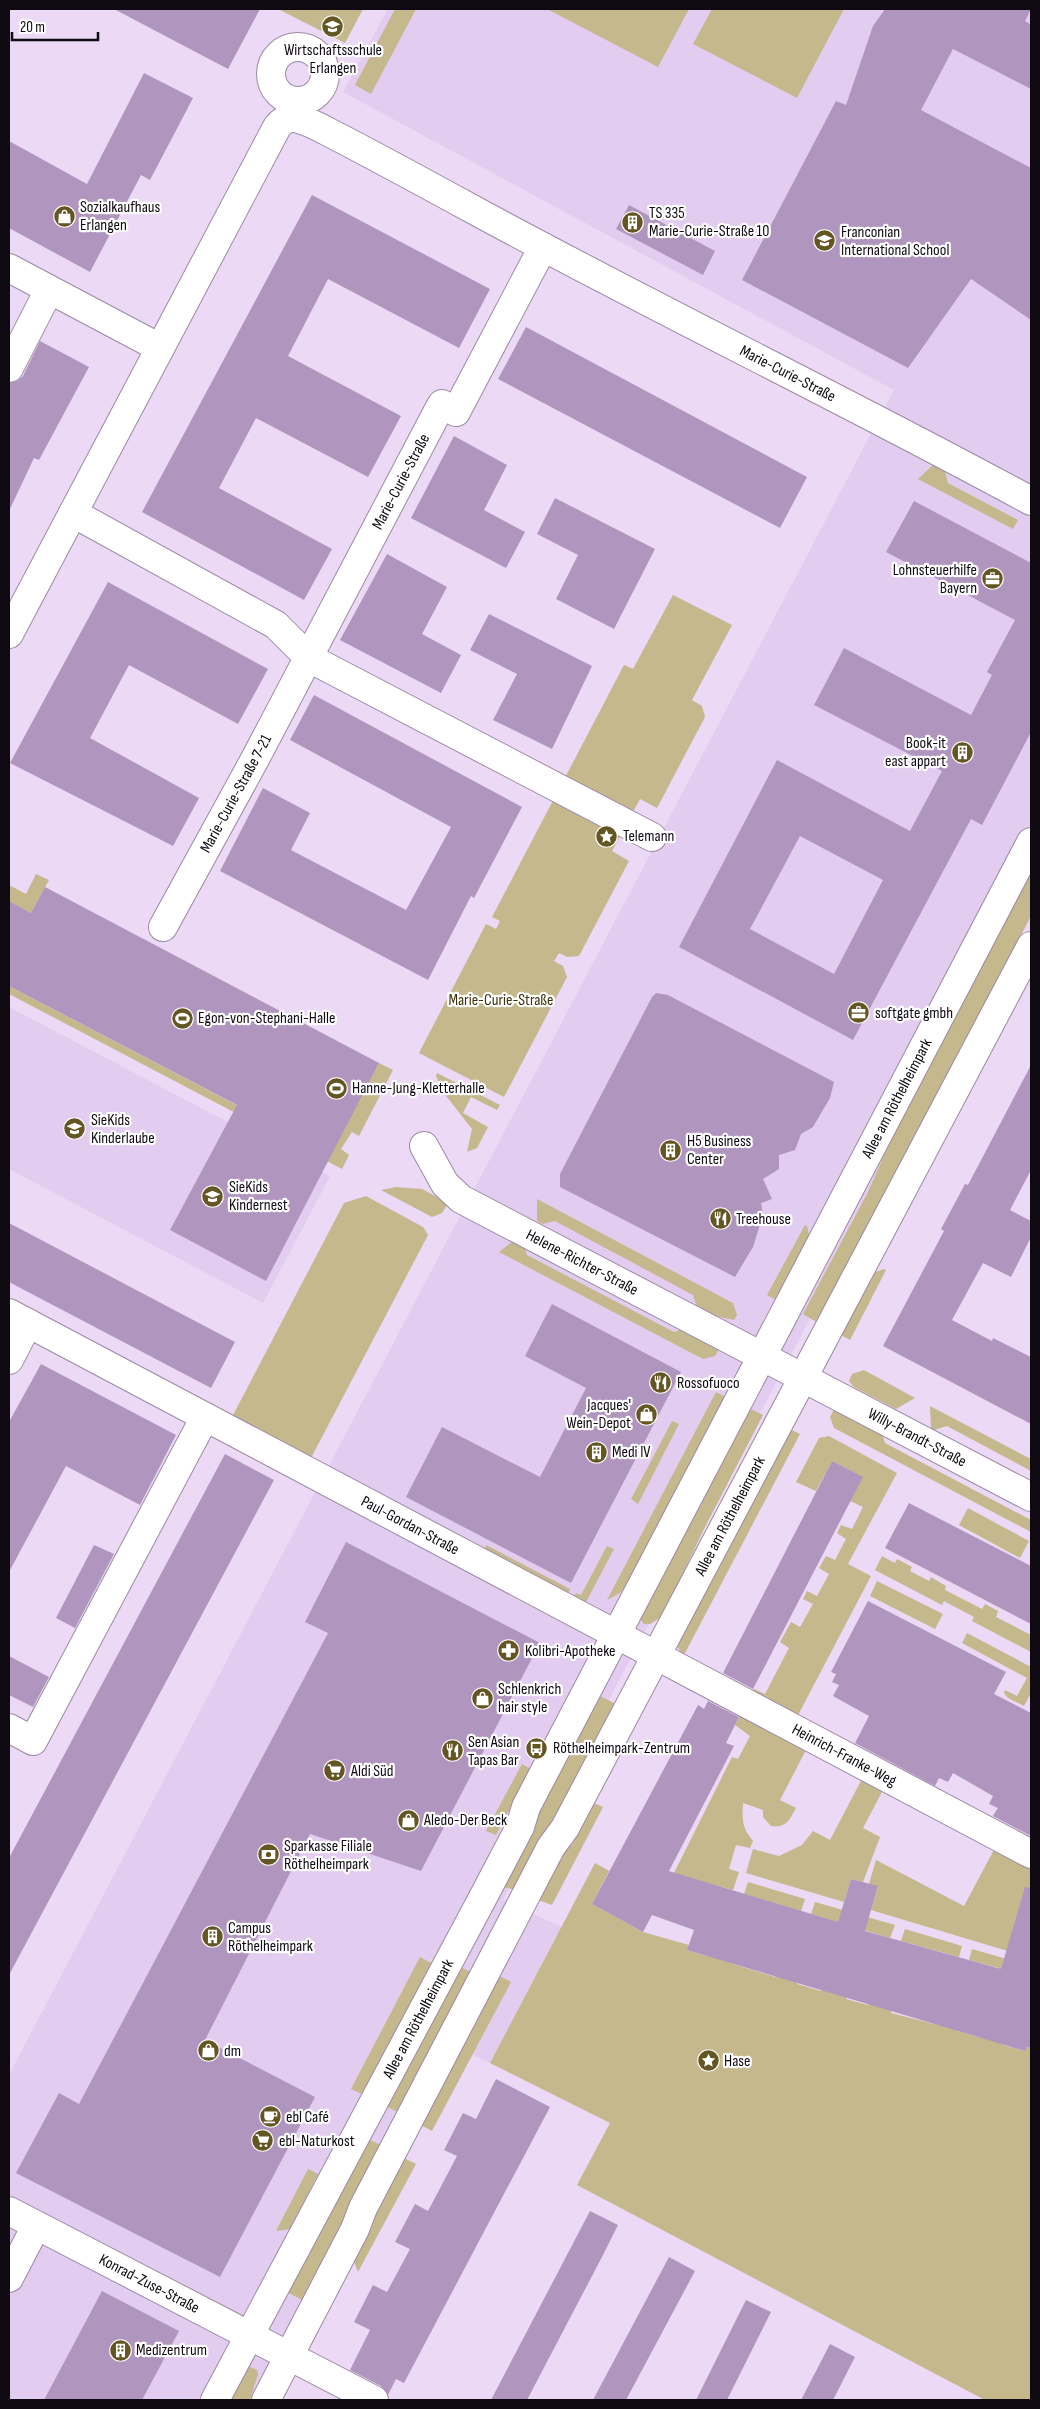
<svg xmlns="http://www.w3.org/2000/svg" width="1040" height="2409" font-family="'Sofia Sans Condensed',sans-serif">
<rect width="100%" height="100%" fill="#ebd9f5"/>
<path fill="#e2ccef" d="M388 9H1031V900L503 1900 562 1927 490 2063 441 2040 251 2400H9V2075L894 390 343 92Z
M9 1007 330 1176 263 1303 9 1169Z"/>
<path fill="#c4b88c" d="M278 9H363L345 43Z
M395 9H416L371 94 355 85Z
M547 9H689L658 67Z
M712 9H844L797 98 693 44Z
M933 465 945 472 948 483 1018 520 1013 529 918 479Z
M673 595 732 625 692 700 702 706 705 717 657 808 640 799 612 851 629 861 579 956 567 957 559 953 554 961 563 966 567 977 504 1097 419 1053 486 924 496 929 500 921 492 917 624 665 633 669Z
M1031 873V916L818 1323 803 1314 868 1192 889 1144Z
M36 874 49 880 31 913 9 901V885L26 894Z
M9 986 330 1154 379 1063 393 1070 359 1136 352 1132 341 1149 349 1155 342 1169 9 994Z
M437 1073 500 1105 497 1110 471 1097 463 1113 488 1127 477 1148 467 1152 472 1129 443 1092 436 1076Z
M396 1187 422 1189 448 1203 442 1213 432 1217 381 1190Z
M366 1196 423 1227 428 1235 311 1458 232 1417 344 1203Z
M537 1199 733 1303 737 1315 734 1320 715 1316 697 1307 693 1295 555 1221 543 1224 537 1221Z
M805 1225 807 1226 810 1239 778 1301 767 1295Z
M516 1239 523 1243 527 1255 674 1332 686 1328 719 1349 715 1356 703 1359 499 1252Z
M884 1269 886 1270 850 1340 839 1334 872 1273Z
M864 1370 915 1398 896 1409 854 1387 849 1381 852 1374Z
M716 1392 726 1397 631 1579 620 1593 607 1600Z
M930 1406 1031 1459V1471L947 1426 934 1430 931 1428Z
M749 1408 763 1415 703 1531 663 1616 650 1624H644L641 1620V1615Z
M834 1409 881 1430 885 1443 1031 1520V1532L834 1428 830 1417Z
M672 1421 679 1424 638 1504 631 1499Z
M790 1429 800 1434 683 1657 676 1644Z
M829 1436 897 1473 848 1564 871 1576 796 1719 750 1696 754 1689 765 1694 789 1648 780 1642 791 1622 800 1627 813 1604 803 1599 807 1591 817 1596 829 1574 819 1568 826 1556 835 1560 846 1539 837 1533 841 1525 852 1529 863 1507 850 1501 862 1477 832 1461 816 1491 796 1482 819 1438Z
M968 1508 1029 1541 1020 1558 959 1525Z
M486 1545 570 1589 566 1597 483 1553Z
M607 1546 614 1549 585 1604 572 1600 576 1593 581 1595Z
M882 1556 895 1563 897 1559 912 1567 910 1571 929 1581 931 1577 946 1586 945 1590 982 1609 985 1604 998 1611 996 1617 1031 1635V1652L972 1621 974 1617 944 1601 942 1605 875 1570Z
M877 1581 943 1614 935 1629 870 1596Z
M967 1633 1031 1667V1693L1024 1706 1008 1698 1004 1693 1005 1690 1017 1696 1027 1678 962 1643Z
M598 1695 616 1704 519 1891 500 1886Z
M742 1712 807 1748 780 1800 796 1808C789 1821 786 1828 771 1826L763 1817V1810L743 1803C742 1820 742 1828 753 1841L750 1848 736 1845 729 1869 739 1872 733 1890 708 1883 671 1879 732 1757 738 1759 750 1736 735 1725Z
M522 1764 531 1769 496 1835 486 1831Z
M863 1777 884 1788 863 1828 880 1837 863 1882 851 1879 844 1902 746 1873 753 1849 779 1856 802 1845 813 1831 830 1840Z
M594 1803 603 1807 552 1905 533 1898 558 1850 572 1845Z
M996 1846 1031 1865V1903L1027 1902C1013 1916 1012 1933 1011 1952L871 1910 878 1887 869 1884 876 1860 964 1906Z
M595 1863 609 1871 592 1904 643 1932 689 1945 687 1950 707 1956 731 1957 730 1963 775 1977 777 1972 799 1978 797 1984 821 1991 827 1974 852 1982 846 1999 868 2005 870 2000 892 2006 891 2013 934 2024 936 2019 959 2026 958 2031 981 2038 1009 2026 1003 2045 1025 2051 1026 2047 1031 2048V2400L983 2399 577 2185 610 2123 490 2063Z
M748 1882 805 1899 801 1911 744 1894Z
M815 1902 895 1925 890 1938 811 1914Z
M905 1929 962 1946 959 1957 901 1941Z
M972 1949 1031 1966V1980H996L999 1968 969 1960Z
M420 1957 437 1966 368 2097 351 2089Z
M456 1965 475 1974 402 2114 383 2105Z
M494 1973 511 1982 432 2131 415 2122Z
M366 2138 385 2147 304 2301 285 2291Z
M398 2155 416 2164 358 2272 353 2259Z
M308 2169 318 2174 290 2229 276 2231Z
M250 2367 257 2370 258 2374 250 2400H230L246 2368Z"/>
<path fill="#b096bf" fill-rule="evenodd" d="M114 9H260L228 69Z
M885 9H1031L1025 21 1031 25V89L953 49 921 110 1031 168V320L971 279 908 368 742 280 836 101 846 105 873 26Z
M144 73 193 98 150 180 141 175 90 272 9 228V141L87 184Z
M312 195 490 289 459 348 328 279 288 356 401 416 368 477 256 418 219 488 332 549 304 600 142 512Z
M629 205 715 251 703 275 616 229Z
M526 327 807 477 780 528 498 379Z
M40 341 89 367 39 460 34 458 9 511V383L17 381 23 376Z
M454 436 507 465 484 510 525 532 506 568 411 518Z
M555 498 655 549 614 629 556 599 578 555 537 534Z
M914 501 1031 563V732L982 825 971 819 853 1040 679 947 777 760 910 831 942 771 814 705 844 648 971 715 992 675 987 672 1015 620 886 552ZM800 836 883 880 834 974 750 929Z
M387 554 447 587 422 634 461 655 441 693 340 640Z
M108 582 268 669 238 724 129 665 90 738 199 798 173 846 10 763Z
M489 614 592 666 552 749 493 720 517 674 470 650Z
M314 695 522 807 474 898 471 896 428 980 220 871 263 788 310 813 291 850 406 910 451 827 290 740Z
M45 887 379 1063 266 1281 170 1230 237 1105 9 986V901L31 913Z
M656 993 668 995 834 1082 830 1098 813 1127 801 1134 795 1150 779 1155V1169L763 1179 772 1199 761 1203 763 1215 753 1247 735 1277 560 1187V1174L652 997Z
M1031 1065V1170L1010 1210 1031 1221V1237L1011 1277 983 1263 952 1320 992 1341 993 1338 1031 1357V1424L883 1346 944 1231 941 1229 965 1184 968 1185Z
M9 1223 235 1342 211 1388 9 1282Z
M552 1304 681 1372 571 1583 406 1497 442 1427 540 1477 586 1388 525 1356Z
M41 1364 176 1435 140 1505 66 1466 9 1572V1422Z
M225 1454 274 1480 9 1975V1858Z
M832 1461 863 1477 753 1689 723 1673Z
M909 1503 1031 1566V1624L885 1548Z
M346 1542 540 1643 421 1871 310 1834 205 2040 315 2097 220 2277 16 2173 59 2093 79 2104 328 1633 305 1622Z
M94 1545 114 1554 75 1628 56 1618Z
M868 1601 1006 1672 994 1694 1031 1713V1836L993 1816 998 1808 989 1804 993 1796 953 1773 948 1782 939 1778 935 1786 855 1743 869 1716 833 1696 839 1685 832 1682 836 1674 831 1672Z
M9 1656 49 1677 33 1707 9 1695Z
M708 1701 739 1717 726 1743 734 1746 669 1871 838 1922 851 1879 878 1886 865 1931 1001 1969 1025 1887 1031 1888V2048L1027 2047 1025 2051 687 1950 694 1930 652 1915 643 1932 592 1904 698 1705 704 1709Z
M496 2079 550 2107 404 2383 396 2379 388 2395 381 2386 350 2370 370 2330 354 2322 373 2285 387 2292 410 2249 395 2242 415 2204 428 2211 457 2156 444 2150 463 2113 476 2119Z
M590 2211 618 2225 603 2255 527 2400H491Z
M669 2257 695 2271 626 2400H593Z
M102 2291 179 2331 142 2400H44Z
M746 2300 771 2312 727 2400H696Z
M830 2344 855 2357 833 2400H801Z"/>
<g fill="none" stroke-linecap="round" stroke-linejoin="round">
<defs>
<g id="minor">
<circle cx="298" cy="74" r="27"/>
<path d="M9 268 160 348"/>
<path d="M9 368 49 290"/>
<path d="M73 513 276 625 309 658 652 837"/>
<path id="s1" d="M9 634 277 127C282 121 287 117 295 118 311 121 327 132 342 139 386 162 430 186 474 210 658 310 847 401 1031 501"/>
<path id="s2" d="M163 927 255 759 439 409 442 404 456 412 543 247"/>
<path id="s3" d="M424 1146 445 1184 461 1199 1031 1497"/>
<path id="s4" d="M9 1313 1031 1854"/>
<path d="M9 1360 28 1323"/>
<path d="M9 1728 33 1741 205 1417"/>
<path id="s5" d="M9 2211 374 2400"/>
<path d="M9 2278 36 2226"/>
<path id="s6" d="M215 2400 480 1903 520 1827 526 1807 1031 842"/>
<path id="s7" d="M266 2400 355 2229 363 2208 551 1847 565 1828 1031 946"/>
</g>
</defs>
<use href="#minor" stroke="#9b8aa4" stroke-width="30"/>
<use href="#minor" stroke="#fff" stroke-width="28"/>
</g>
<defs>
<symbol id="school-disc" viewBox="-11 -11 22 22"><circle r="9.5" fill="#635622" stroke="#fff"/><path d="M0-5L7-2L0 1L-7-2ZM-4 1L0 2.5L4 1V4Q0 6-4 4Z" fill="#fff"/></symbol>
<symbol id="shop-disc" viewBox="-11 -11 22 22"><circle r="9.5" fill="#635622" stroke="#fff"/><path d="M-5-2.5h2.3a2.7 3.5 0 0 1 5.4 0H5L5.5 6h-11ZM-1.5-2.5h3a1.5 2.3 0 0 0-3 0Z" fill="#fff"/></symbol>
<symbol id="building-disc" viewBox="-11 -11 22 22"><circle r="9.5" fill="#635622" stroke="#fff"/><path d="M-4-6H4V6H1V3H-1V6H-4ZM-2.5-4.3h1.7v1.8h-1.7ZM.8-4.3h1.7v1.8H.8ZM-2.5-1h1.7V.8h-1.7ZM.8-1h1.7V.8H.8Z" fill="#fff"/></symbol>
<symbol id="office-disc" viewBox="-11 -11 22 22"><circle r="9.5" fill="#635622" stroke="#fff"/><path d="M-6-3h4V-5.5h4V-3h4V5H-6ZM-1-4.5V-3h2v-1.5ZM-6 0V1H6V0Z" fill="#fff"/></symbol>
<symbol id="sight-disc" viewBox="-11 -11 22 22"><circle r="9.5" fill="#635622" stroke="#fff"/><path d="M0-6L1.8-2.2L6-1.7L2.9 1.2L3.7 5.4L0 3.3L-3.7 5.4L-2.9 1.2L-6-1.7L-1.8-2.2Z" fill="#fff"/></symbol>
<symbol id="stadium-disc" viewBox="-11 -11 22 22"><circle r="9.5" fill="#635622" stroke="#fff"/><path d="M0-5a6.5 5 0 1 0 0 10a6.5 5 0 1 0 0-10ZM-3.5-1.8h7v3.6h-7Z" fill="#fff"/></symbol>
<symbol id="restaurant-disc" viewBox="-11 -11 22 22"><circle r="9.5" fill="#635622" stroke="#fff"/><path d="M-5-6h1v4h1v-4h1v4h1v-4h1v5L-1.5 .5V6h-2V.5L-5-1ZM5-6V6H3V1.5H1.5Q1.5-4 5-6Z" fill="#fff"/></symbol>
<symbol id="pharmacy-disc" viewBox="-11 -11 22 22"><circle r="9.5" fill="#635622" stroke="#fff"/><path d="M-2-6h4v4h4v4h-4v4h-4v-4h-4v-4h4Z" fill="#fff"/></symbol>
<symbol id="bus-disc" viewBox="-11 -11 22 22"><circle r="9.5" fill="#635622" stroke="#fff"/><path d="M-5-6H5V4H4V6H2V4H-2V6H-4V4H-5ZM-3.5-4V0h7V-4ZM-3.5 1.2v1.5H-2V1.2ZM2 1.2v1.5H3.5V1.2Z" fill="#fff"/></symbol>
<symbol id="supermarket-disc" viewBox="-11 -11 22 22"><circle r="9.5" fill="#635622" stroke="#fff"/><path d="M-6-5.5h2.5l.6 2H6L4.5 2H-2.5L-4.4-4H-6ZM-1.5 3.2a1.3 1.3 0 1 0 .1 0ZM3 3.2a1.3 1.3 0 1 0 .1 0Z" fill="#fff"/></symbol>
<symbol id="bank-disc" viewBox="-11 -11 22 22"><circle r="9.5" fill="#635622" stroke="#fff"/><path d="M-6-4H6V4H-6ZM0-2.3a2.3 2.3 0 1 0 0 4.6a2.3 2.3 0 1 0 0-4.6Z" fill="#fff"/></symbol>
<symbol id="cafe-disc" viewBox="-11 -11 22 22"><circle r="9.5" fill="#635622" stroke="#fff"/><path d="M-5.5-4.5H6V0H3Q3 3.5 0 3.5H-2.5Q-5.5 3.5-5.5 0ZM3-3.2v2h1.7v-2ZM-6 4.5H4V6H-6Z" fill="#fff"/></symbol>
</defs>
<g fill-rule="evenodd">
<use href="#school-disc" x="320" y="14" width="25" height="25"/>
<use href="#shop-disc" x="52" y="204" width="25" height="25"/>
<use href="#building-disc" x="620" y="210" width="25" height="25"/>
<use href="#school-disc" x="812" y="228" width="25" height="25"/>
<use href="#office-disc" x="980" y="566" width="25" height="25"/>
<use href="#building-disc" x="950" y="740" width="25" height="25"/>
<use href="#sight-disc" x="594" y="824" width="25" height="25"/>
<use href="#office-disc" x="846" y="1000" width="25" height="25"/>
<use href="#stadium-disc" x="170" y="1006" width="25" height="25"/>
<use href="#stadium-disc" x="324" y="1076" width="25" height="25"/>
<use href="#school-disc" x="62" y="1116" width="25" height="25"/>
<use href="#building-disc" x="658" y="1138" width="25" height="25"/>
<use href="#school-disc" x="200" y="1184" width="25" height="25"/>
<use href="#restaurant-disc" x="708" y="1206" width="25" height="25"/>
<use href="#restaurant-disc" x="648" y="1370" width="25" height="25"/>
<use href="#shop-disc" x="634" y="1402" width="25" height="25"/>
<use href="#building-disc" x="584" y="1440" width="25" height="25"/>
<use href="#pharmacy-disc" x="496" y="1638" width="25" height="25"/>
<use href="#shop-disc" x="470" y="1686" width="25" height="25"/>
<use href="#bus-disc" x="524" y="1736" width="25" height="25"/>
<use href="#restaurant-disc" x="440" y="1738" width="25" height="25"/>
<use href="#supermarket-disc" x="322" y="1758" width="25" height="25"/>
<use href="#shop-disc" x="396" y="1808" width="25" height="25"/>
<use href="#bank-disc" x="256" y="1842" width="25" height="25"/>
<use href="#building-disc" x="200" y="1924" width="25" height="25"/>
<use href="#shop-disc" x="196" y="2038" width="25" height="25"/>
<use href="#sight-disc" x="696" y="2048" width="25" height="25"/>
<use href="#cafe-disc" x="258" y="2104" width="25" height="25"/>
<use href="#supermarket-disc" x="250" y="2128" width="25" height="25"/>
<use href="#building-disc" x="108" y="2338" width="25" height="25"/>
</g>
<g text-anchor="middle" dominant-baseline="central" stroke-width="4.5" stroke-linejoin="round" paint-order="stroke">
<g font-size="16" fill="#0f0912" stroke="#fff" text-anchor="start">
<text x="333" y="50" text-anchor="middle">Wirtschaftsschule<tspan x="333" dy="18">Erlangen</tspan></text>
<text x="80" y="207">Sozialkaufhaus<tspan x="80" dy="18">Erlangen</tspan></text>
<text x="649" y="213">TS 335<tspan x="649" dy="18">Marie-Curie-Straße 10</tspan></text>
<text x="841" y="232">Franconian<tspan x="841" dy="18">International School</tspan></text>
<text x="977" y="570" text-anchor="end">Lohnsteuerhilfe<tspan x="977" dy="18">Bayern</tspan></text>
<text x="946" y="743" text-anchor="end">Book-it<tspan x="946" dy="18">east appart</tspan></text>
<text x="623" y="836">Telemann</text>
<text x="875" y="1013">softgate gmbh</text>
<text x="198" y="1018">Egon-von-Stephani-Halle</text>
<text x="352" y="1088">Hanne-Jung-Kletterhalle</text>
<text x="91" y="1120">SieKids<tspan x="91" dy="18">Kinderlaube</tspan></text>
<text x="687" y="1141">H5 Business<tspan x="687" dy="18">Center</tspan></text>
<text x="229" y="1187">SieKids<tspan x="229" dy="18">Kindernest</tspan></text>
<text x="736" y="1219">Treehouse</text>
<text x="677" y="1383">Rossofuoco</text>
<text x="631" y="1405" text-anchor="end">Jacques'<tspan x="631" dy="18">Wein-Depot</tspan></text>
<text x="612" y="1452">Medi IV</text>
<text x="525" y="1651">Kolibri-Apotheke</text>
<text x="498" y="1689">Schlenkrich<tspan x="498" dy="18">hair style</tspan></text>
<text x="468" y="1742">Sen Asian<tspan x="468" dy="18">Tapas Bar</tspan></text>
<text x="553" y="1748">Röthelheimpark-Zentrum</text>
<text x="351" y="1771">Aldi Süd</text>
<text x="424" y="1820">Aledo-Der Beck</text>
<text x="284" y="1846">Sparkasse Filiale<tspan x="284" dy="18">Röthelheimpark</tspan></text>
<text x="228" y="1928">Campus<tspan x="228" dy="18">Röthelheimpark</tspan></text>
<text x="224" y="2051">dm</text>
<text x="724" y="2061">Hase</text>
<text x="286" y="2117">ebl Café</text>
<text x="279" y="2141">ebl-Naturkost</text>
<text x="136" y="2350">Medizentrum</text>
</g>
<g font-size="16" fill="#0f0912" stroke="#fff">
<text stroke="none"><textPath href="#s1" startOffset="1150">Marie-Curie-Straße</textPath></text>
<text stroke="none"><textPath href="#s2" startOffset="505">Marie-Curie-Straße</textPath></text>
<text stroke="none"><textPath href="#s2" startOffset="152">Marie-Curie-Straße 7-21</textPath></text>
<text stroke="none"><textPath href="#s6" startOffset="1470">Allee am Röthelheimpark</textPath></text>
<text stroke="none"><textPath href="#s3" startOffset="202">Helene-Richter-Straße</textPath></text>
<text stroke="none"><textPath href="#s3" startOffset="580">Willy-Brandt-Straße</textPath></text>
<text stroke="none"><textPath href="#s7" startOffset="999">Allee am Röthelheimpark</textPath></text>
<text stroke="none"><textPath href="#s4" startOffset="454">Paul-Gordan-Straße</textPath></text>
<text stroke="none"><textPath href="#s4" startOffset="945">Heinrich-Franke-Weg</textPath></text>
<text stroke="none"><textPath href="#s6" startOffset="432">Allee am Röthelheimpark</textPath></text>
<text stroke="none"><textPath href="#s5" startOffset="158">Konrad-Zuse-Straße</textPath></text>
</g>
<g font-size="16" fill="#3c3209" stroke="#fff">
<text x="501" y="1000">Marie-Curie-Straße</text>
</g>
</g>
<rect width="1040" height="2409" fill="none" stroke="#0f0912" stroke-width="20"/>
<path d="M12 32v8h86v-8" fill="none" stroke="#0f0912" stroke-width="2.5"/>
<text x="20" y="32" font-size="15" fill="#0f0912" stroke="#ffffff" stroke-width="4" paint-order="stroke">20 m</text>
</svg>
